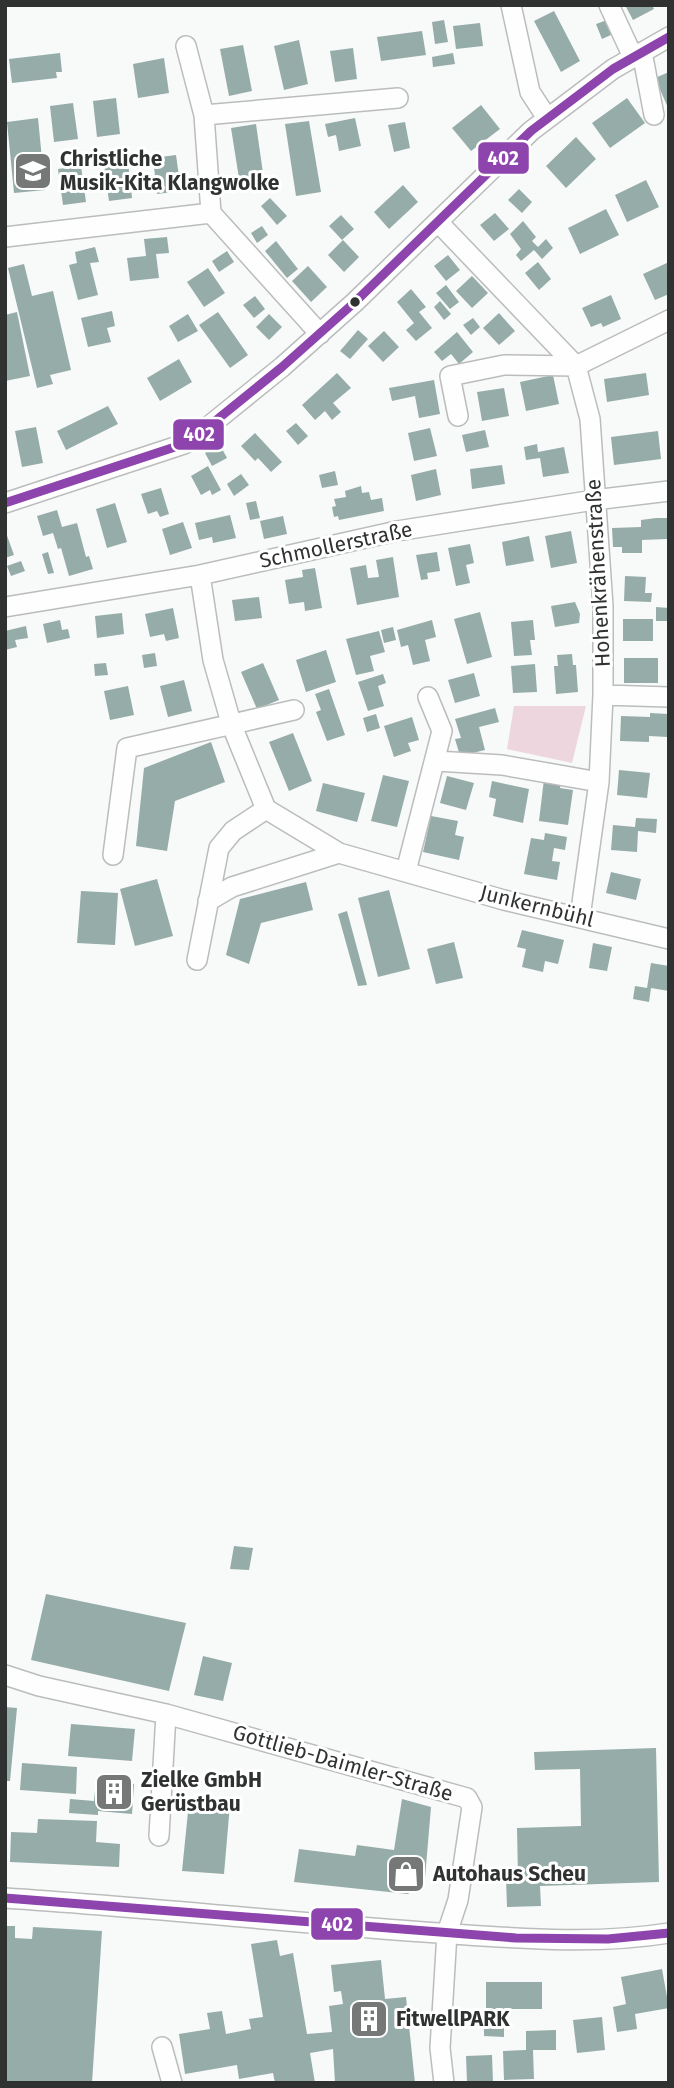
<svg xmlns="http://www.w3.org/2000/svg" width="674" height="2088" font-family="'Fira Sans',sans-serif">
<rect width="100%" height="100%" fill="#f7faf9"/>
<path fill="#eed6df" d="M514 706H586L572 763 507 749Z"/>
<path fill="#96aca8" d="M625 5H652L654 9 633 20Z
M554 11 580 61 561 72 534 21Z
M444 20 448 42 435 44 432 22Z
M607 20 613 34 602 39 596 24Z
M480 23 483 46 456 49 453 26Z
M422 31 426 55 381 61 377 37Z
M299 40 308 84 284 90 274 46Z
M243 45 252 91 229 96 220 49Z
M353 48 357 79 335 82 330 51Z
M60 53 62 72H56L57 78 12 83 9 59Z
M453 53 455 64 433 67 432 57Z
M164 58 169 93 138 98 133 64Z
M669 72V110L655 78Z
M116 98 120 134 97 137 93 101Z
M627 98 645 123 610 148 592 123Z
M73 103 78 139 54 142 50 106Z
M481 105 500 129 471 151 452 128Z
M38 118 45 190 14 193 7 122Z
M355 118 361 146 339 151 336 135 328 137 325 124Z
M309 121 321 192 296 196 285 124Z
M405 122 410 148 394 152 388 125Z
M256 124 265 187 241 191 231 128Z
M576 137 596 159 566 188 546 166Z
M176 155 181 191 157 194 153 158Z
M128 162 132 198 109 201 104 165Z
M81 166 86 202 63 205 58 169Z
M646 180 659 207 627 222 615 195Z
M403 185 418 202 389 229 374 212Z
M519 189 532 202 522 213 508 200Z
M270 198 287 216 277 225 261 206Z
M606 209 619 235 580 254 568 228Z
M495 213 509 229 494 241 480 225Z
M341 215 354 229 342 240 329 226Z
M523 221 536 237 532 241 538 247 546 239 553 248 542 259 534 250 521 261 516 255 521 249 510 234Z
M262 226 268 235 257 243 251 233Z
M167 237 169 253 156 254 159 278 130 281 127 258 146 256 144 239Z
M343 240 359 257 344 272 328 255Z
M276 241 298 269 287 278 265 251Z
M95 247 99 262 90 263 98 295 78 300 69 265 77 263 75 252Z
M227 251 234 262 219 272 212 261Z
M448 255 460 270 446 281 434 266Z
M538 262 551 279 539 290 525 273Z
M669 262V294L655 300 643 274Z
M24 264 32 296 53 291 71 370 50 375 53 384 37 388 8 268Z
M308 266 327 287 311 302 292 281Z
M208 268 225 293 204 307 187 282Z
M472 276 488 293 472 308 456 291Z
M446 285 459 302 450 309 436 293Z
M411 289 426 307 419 312 432 328 416 341 406 330 414 323 397 302Z
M611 295 621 319 603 327 601 323 591 327 582 308Z
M255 296 265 309 254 318 243 305Z
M440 301 451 314 444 320 434 307Z
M112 311 115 326 107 328 111 342 88 347 81 318Z
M17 312 30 376 5 381V315Z
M218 312 248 355 230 368 199 325Z
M499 313 515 331 499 345 483 328Z
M188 314 198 331 178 342 169 326Z
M269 314 282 327 269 340 256 327Z
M473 318 480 327 471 335 463 325Z
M358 330 368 339 350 359 340 351Z
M384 331 399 347 383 362 368 346Z
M457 332 473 352 459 364 451 354 442 361 434 352Z
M179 359 192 382 160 401 147 378Z
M337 373 351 388 333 403 341 412 332 420 325 411 315 420 302 405Z
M646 373 649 395 607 402 604 379Z
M553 375 559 404 526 411 520 382Z
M434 380 440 414 419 418 415 396 392 401 389 388Z
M504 388 509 416 482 421 477 392Z
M108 406 118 424 66 450 57 431Z
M296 423 308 436 298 445 286 431Z
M36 427 43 463 22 467 15 431Z
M430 428 437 456 414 461 408 433Z
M485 430 489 447 466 452 462 435Z
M658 431 661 459 614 465 611 437Z
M255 433 282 462 271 472 258 458 255 461 241 446Z
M537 444 538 452 564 447 569 473 543 477 540 458 526 460 524 447Z
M220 445 227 458 212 466 205 453Z
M502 465 505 484 472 489 470 469Z
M208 466 221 490 212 495 210 490 201 495 191 476Z
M436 469 441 495 416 501 411 475Z
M335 471 338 485 322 488 319 475Z
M241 474 249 485 234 496 227 484Z
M361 486 362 493 369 492 371 500 382 498 384 511 339 520 338 516 334 517 332 507 336 506 334 499 346 497 345 491Z
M161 488 169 514 160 517 157 511 148 514 141 494Z
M256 501 260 518 250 520 246 503Z
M115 503 127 542 107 548 96 509Z
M57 510 62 527 77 523 86 557 89 556 93 569 69 576 61 548 58 549 53 533 43 536 37 516Z
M230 515 236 538 213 543 212 537 199 540 195 523Z
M283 516 287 534 264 539 260 521Z
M656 518H667V539L642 540V553H622V547H613L612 528 641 527V520Z
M183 522 192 548 170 555 162 529Z
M5 530 14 555 5 558Z
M571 531 577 563 551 568 545 536Z
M529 536 534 561 506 566 502 542Z
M470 544 474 563 466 565 470 583 456 586 448 548Z
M48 552 54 573 48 574 42 554Z
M437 552 440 571 427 573 428 579 421 580 416 555Z
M393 557 399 597 357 605 350 568 366 565 368 578 379 577 376 560Z
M21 561 25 571 11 576 7 566Z
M315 568 322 608 305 611 304 602 289 604 285 580 303 577 302 570Z
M625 576 646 577 645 593H652L651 602 624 601Z
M259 597 262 618 235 621 232 600Z
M575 602 580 614 579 623 555 627 551 606Z
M656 607 669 608V621H656Z
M173 608 179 638 166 641 164 634 150 637 145 614Z
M480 612 492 657 467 664 454 619Z
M122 613 124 634 97 638 95 616Z
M623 619H653V641H623Z
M60 620 62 630 68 629 70 638 47 643 43 624Z
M432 620 436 637 425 640 430 661 413 665 408 645 401 647 397 630Z
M533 620 535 640H530L532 655 514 656 511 622Z
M26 626 28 638 15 640 17 647 5 650V631Z
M393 627 396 640 384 643 381 630Z
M379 631 385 652 370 656 374 671 356 675 346 639Z
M326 650 336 682 306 692 296 660Z
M155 653 157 666 144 668 142 655Z
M572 654 573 665H576L578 692 556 694 554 666H558L557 655Z
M624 658H658V683H624Z
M106 663 108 675 95 676 94 664Z
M263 663 279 700 257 709 241 672Z
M535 664 537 692 513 693 511 666Z
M474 673 480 696 455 703 448 680Z
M383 674 386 683 378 686 384 706 368 711 358 682Z
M184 680 192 711 168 717 160 686Z
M128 686 134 715 110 720 104 691Z
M329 689 345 735 327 741 316 712 321 710 315 694Z
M495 708 499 722 479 727 485 750 460 756 455 739 461 738 455 719Z
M650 713 668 714 667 737 649 736V742L620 741 621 716 650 717Z
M376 714 380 728 367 732 363 718Z
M412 717 419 740 408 743 411 751 394 757 384 726Z
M293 733 312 781 289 791 269 742Z
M211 742 225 782 175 801 167 851 136 846 144 768Z
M619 770 650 773 647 798 617 795Z
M383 775 409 781 397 827 371 821Z
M447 776 474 783 466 810 440 803Z
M544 779 561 782 560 788 573 790 568 825 539 821Z
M492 781 529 789 523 823 493 816 496 799 489 797Z
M323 783 365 793 357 822 316 811Z
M431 816 458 821 455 835 464 837 459 860 423 852Z
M636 818 657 819 656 833 638 831 637 852 611 850 613 825 635 827Z
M545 833 567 837 565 850 554 848 552 861 560 862 557 880 524 874 531 838 544 840Z
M611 872 641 879 636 900 606 893Z
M157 879 173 936 135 946 120 889Z
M306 882 313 910 261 923 249 964 226 955 240 899Z
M389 890 410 969 378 977 358 898Z
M81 891 118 893 115 945 77 943Z
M347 911 367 985 358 986 338 914Z
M522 930 564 940 558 964 545 961 543 972 522 967 526 949 517 947Z
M454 942 463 978 436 984 427 949Z
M593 943 612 947 607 971 589 968Z
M651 963 669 966V991L651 988 649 1002 633 999 635 986 647 988Z
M234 1546 253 1548 249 1570 230 1569Z
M46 1594 186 1623 169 1691 31 1660Z
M203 1656 232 1663 223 1701 194 1695Z
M5 1707 17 1708 10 1781H5Z
M71 1724 135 1729 132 1761 68 1756Z
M656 1748 659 1882 540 1886 541 1906 507 1907 506 1878 518 1877 517 1828 581 1826 580 1769 535 1770 534 1752Z
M22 1763 77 1767 76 1794 20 1790Z
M96 1781 134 1784 132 1814 98 1811V1815L69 1813 70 1799 94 1801Z
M402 1799 431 1807 425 1878 408 1894 294 1882 299 1849 355 1856 357 1845 394 1850Z
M189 1802 230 1804 224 1874 182 1871Z
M38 1819 97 1821 96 1842 120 1844 119 1867 10 1862 11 1832 37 1833Z
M5 1926H15V1938L32 1939 33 1927 102 1931 92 2083H5Z
M277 1940 280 1956 293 1953 307 2034 332 2032 329 2006 343 2004 341 1991 334 1992 331 1965 381 1960 385 1999 406 1997 415 2083H335L333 2049 310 2053 315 2083H275L273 2073 239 2079 237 2065 185 2074 179 2034 210 2029 207 2013 222 2011 226 2034 251 2029 249 2019 263 2017 251 1944Z
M662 1969 669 2008 635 2014 637 2029 617 2032 613 2007 626 2004 621 1977Z
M486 1982H542V2009H486Z
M484 2017 504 2018V2037L484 2036Z
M602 2017 605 2050 577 2053 573 2020Z
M556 2030V2050H533L534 2079 504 2080 503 2051 526 2050V2031Z
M492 2055 493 2083H467L466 2056Z"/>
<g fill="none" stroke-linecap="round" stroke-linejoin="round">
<defs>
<path id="minor" d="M511 5 530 92 547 118
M609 5 633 57
M186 46 204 115
M642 52 654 115
M438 222 576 366 590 419 603 606V695L599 782 580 917
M5 237 211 213
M320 334 211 213 204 115 398 98
M458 416 450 376 504 365 576 366 669 320
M5 503 184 444 193 439 282 367 355 302 531 131 613 69 669 37
M200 575 213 660 232 726 266 809 339 853 504 900 669 939
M5 607 200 575 397 531 594 500 669 491
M603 695 669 697
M436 761 502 765 599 782
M113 855 127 748 294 710
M406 871 442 731 428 697
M208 901 232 887 339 853
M197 960 219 848 233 831 266 809
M5 1675 39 1686 166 1714 467 1798 472 1807 458 1900 447 1933 440 2048 444 2083
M159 1836 166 1714
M5 1898C145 1907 284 1922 424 1932 505 1937 589 1946 669 1933
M162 2047 172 2083"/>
</defs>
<use href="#minor" stroke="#bbbdbc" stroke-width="22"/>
<use href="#minor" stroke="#fefefe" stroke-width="19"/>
<defs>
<path id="bus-1" d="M5 503 184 444 193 439 282 367 355 302 531 131 613 69 669 37
M5 1898 516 1938 608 1939 669 1933"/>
</defs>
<use href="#bus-1" stroke="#fff" stroke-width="14"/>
<use href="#bus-1" stroke="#8e44ad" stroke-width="9"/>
</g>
<defs>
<symbol id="school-square" viewBox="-11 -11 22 22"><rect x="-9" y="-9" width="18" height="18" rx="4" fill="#767878" stroke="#fff"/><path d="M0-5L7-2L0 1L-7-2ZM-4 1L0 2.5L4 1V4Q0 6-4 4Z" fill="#fff"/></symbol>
<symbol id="building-square" viewBox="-11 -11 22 22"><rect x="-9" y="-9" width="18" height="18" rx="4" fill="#767878" stroke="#fff"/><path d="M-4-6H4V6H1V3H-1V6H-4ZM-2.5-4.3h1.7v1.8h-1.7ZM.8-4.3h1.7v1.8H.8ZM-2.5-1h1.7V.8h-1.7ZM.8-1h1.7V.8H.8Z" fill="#fff"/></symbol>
<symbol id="shop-square" viewBox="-11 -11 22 22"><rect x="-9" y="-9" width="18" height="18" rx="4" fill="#767878" stroke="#fff"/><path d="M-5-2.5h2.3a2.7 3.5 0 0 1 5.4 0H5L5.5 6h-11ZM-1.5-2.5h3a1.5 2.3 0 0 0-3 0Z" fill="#fff"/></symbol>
</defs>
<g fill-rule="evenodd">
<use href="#school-square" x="11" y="149" width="44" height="44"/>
<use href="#building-square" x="92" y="1770" width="44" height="44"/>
<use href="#shop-square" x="384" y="1852" width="44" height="44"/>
<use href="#building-square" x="347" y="1997" width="44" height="44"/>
</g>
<circle fill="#303232" stroke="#fff" stroke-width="2.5" cx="355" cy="302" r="6"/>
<g text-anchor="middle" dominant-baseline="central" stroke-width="6" stroke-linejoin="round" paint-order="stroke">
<g font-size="21" font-weight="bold" fill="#303232" stroke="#fff" text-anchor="start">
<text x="60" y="159">Christliche<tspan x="60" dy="24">Musik-Kita Klangwolke</tspan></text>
<text x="141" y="1780">Zielke GmbH<tspan x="141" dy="24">Gerüstbau</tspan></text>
<text x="433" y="1874">Autohaus Scheu</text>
<text x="396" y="2019">FitwellPARK</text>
</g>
<g font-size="21" fill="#303232" stroke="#fff">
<text transform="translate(336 545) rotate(-12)">Schmollerstraße</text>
<text transform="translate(598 573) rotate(-93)">Hohenkrähenstraße</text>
<text transform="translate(537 906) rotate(14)">Junkernbühl</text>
<text transform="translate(343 1763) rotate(16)">Gottlieb-Daimler-Straße</text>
</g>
</g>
<g stroke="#fff" stroke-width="2.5">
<rect x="477" y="141" width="53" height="34" rx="7" fill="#8e44ad"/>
<rect x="172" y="418" width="53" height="33" rx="7" fill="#8e44ad"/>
<rect x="310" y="1907" width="54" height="34" rx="7" fill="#8e44ad"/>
</g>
<g font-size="19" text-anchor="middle" font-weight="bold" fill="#fff">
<text x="503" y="165">402</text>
<text x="199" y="441">402</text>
<text x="337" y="1931">402</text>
</g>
<rect width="674" height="2088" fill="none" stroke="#303232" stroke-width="14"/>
</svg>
